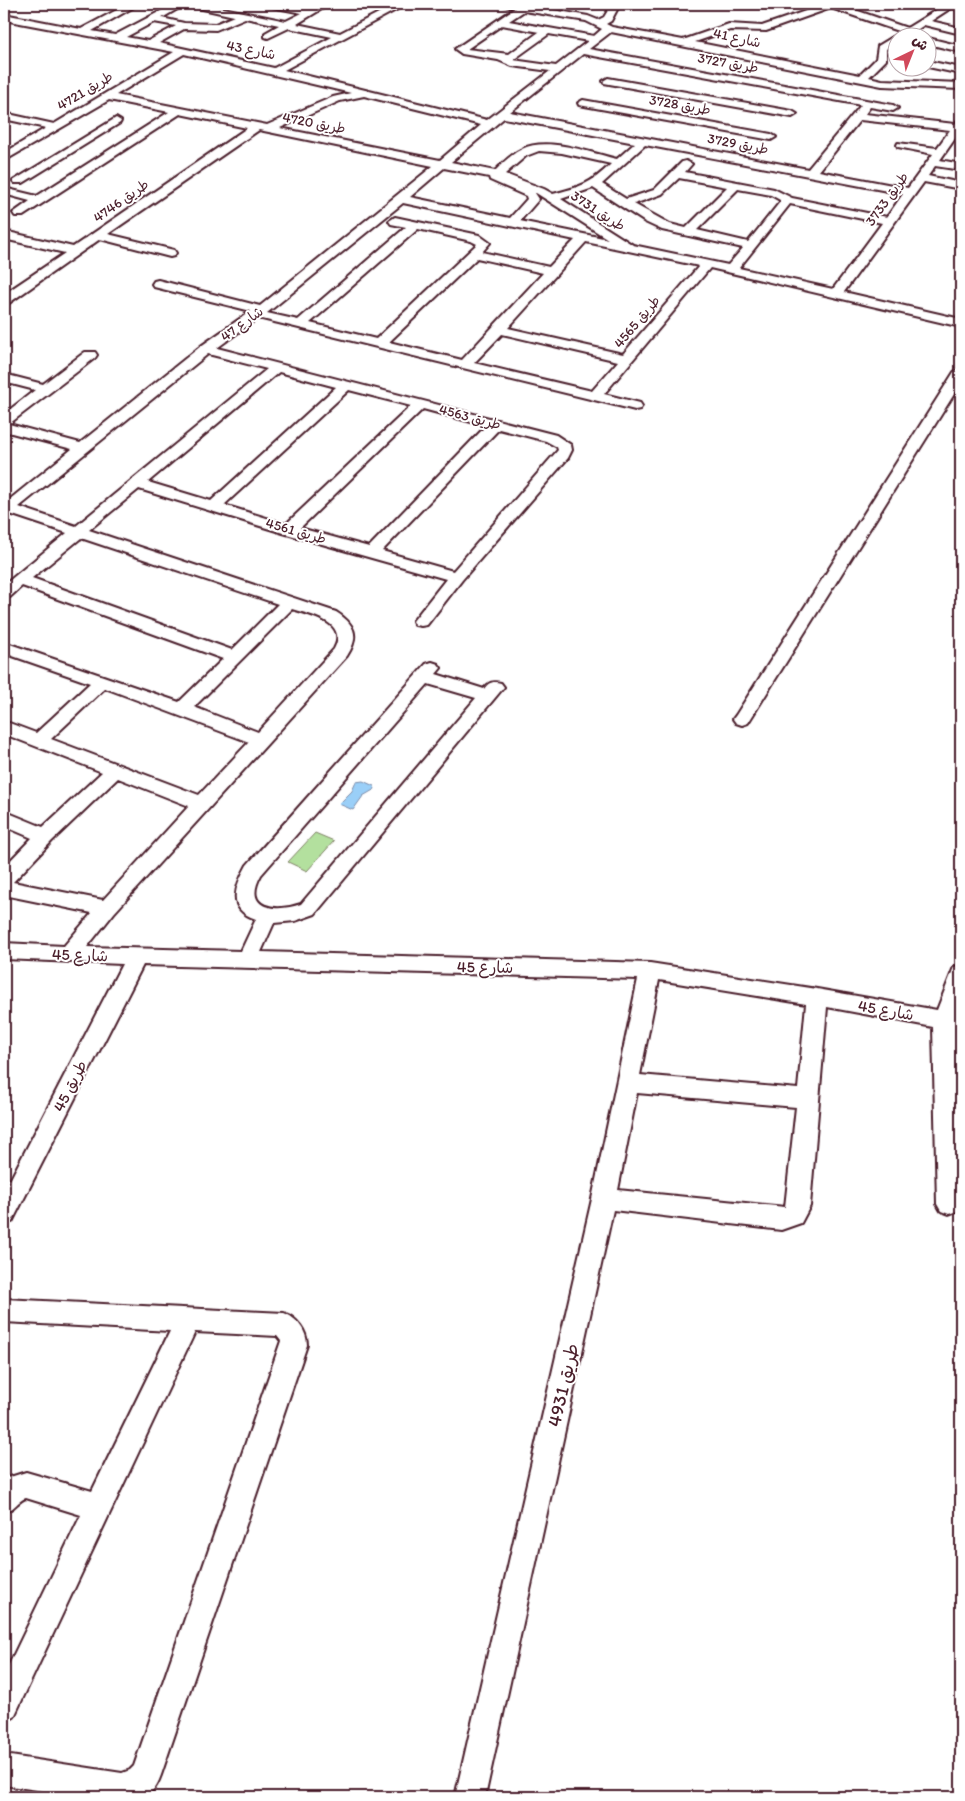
<svg xmlns="http://www.w3.org/2000/svg" width="965" height="1801" font-family="Itim,'Playpen Sans Arabic',sans-serif">
<rect width="100%" height="100%" fill="#fff"/>
<filter id="ink" filterUnits="userSpaceOnUse"><feTurbulence type="fractalNoise" baseFrequency=".02" numOctaves="2"/><feDisplacementMap in="SourceGraphic" scale="10" xChannelSelector="R" yChannelSelector="G"/><feConvolveMatrix kernelMatrix="1 2 1 2 8 2 1 2 1" color-interpolation-filters="sRGB"/></filter>
<g filter="url(#ink)">
<path fill="#b3e09e" stroke="#7e8064" d="M315 833 334 841 307 871 288 862Z"/>
<path fill="#9acff8" stroke="#7a89a6" d="M363 781 374 786 375 789 363 796 353 810 339 804 352 791 356 782Z"/>
<g fill="none" stroke-linecap="round" stroke-linejoin="round">
<defs>
<path id="minor" d="M128 4H139L92 31 115 35 174 4H186L162 18 184 23 215 24 234 16 189 6 188 4H204L286 21 302 13 267 6 266 4H283L310 9 319 4H330L297 24 340 33 396 4H407L284 70 487 120 550 71 512 66 498 60 462 54 455 49 515 8 506 6 505 4H519L588 16 598 20 604 17 612 4H620L611 21 606 24 612 27 683 40 729 24 762 26 826 4H838L907 28 946 4H957L931 21 961 28V34L924 25 905 38H898V42L886 49V60L869 77 882 80 961 83V89L882 86 611 32 589 49 893 105 898 108 893 111 870 107 865 114 955 124 957 121 961 120V130L940 160 961 164V170L935 166 928 176 961 183V189L924 182 844 292 961 319V327L710 268 604 394 640 403 642 406 640 409 635 410 258 318 217 348 556 435 571 445 572 450 568 458 462 580 427 625 421 626 415 625 413 621 446 579 283 533 139 489 89 530 336 612C355 624 360 636 347 656L114 913 87 947 241 951 256 919C225 909 236 885 247 865L426 664 432 662 438 664 441 668 436 674 484 689C489 682 493 681 501 683L504 687 315 914 295 921 274 923 261 952 650 963 817 989 937 1010 954 967 961 965V1002L957 1014 961 1015V1031L955 1030 961 1204 957 1211 949 1214 941 1211 937 1204 933 1027 827 1007 810 1206 801 1223 781 1230 613 1210 485 1797H455L592 1199 638 979 143 965 12 1222 4 1225V1192L122 964 4 959V943L64 946 92 913 4 895V867L32 838 4 826V811L43 827 102 772 4 734V721L36 733 90 683 4 653V642L179 702 223 659 22 586 10 597 4 598V585L67 533 10 514 4 516V504L72 449 4 431V414L35 390 4 382V374L43 384 85 352H95L97 355 95 358 9 424 80 443 201 346 251 311 154 287 152 284 154 281 158 280 260 306 433 166 259 130 108 234 174 250 176 253 174 256 170 257 100 239 9 303 4 304V294L65 253 4 239V231L73 247 247 128 180 114 23 216H15L13 213 30 201 4 194V188L37 196 169 112 109 100 4 161V153L46 128 4 119V113L54 124 174 52 4 20V14L81 29ZM831 8 901 32 878 46 876 59 860 75 695 42 730 30 766 31ZM524 11 586 21 602 29 594 36 509 21ZM245 18 279 25 265 33V37L268 38 289 28 332 37 274 68 159 43 184 29 216 30ZM154 22 176 26 148 41 126 37ZM502 25 539 32 509 54 467 49ZM549 34 588 41 556 66 513 60ZM184 54 351 93 333 97 267 125 116 95ZM583 54 861 105 808 169 510 112ZM364 96 481 125 440 160 280 128 340 101ZM504 118 635 143 617 159C591 153 547 136 522 149 511 154 503 163 495 171L451 162ZM860 120 950 130 937 148 898 143 897 145 898 147 933 154 908 188 819 171ZM645 145 903 194 887 217 792 198 774 189 685 172 692 164 686 161 682 162 654 190 626 199 602 184ZM539 151 562 153 611 164C591 184 580 187 553 194L544 189 505 174 526 156ZM444 168 489 177 490 180 526 196 527 199 510 218 410 197ZM679 178 727 187 686 228 670 224 634 204 662 194ZM593 188 645 222 662 230 743 248 728 265 633 245 561 199ZM738 189 771 195 780 200V202L748 242 697 230ZM535 193H536L608 239 520 221 539 199ZM403 203 575 240 549 267 482 252 490 243 479 235 395 217 389 221 391 224 406 227 298 320 267 313ZM790 204 882 223 833 289 739 268ZM418 229 471 241 477 244 376 339 310 323ZM586 242 699 266 623 354 508 328ZM477 258 543 273 462 360 389 342ZM502 334 618 361 592 391 474 363ZM208 354 267 369 76 526 19 507ZM279 372 336 387 211 501 148 482ZM349 390 411 406 286 524 224 505ZM423 409 486 426 369 547 300 528ZM499 429 546 441 557 447 558 450 453 571 382 551ZM81 538 278 604 232 650 32 578ZM292 609C311 615 349 622 334 649L258 732 194 707ZM428 684 476 698 301 904C276 913 242 909 261 875ZM105 688 249 742 199 795 51 739ZM118 778 189 806 103 900 13 882 52 841ZM659 980 806 1004 798 1089 640 1075ZM637 1093 796 1107 785 1207 618 1190Z
M928 38 961 46V52L928 44Z
M928 61 961 68V74L928 67Z
M608 78 792 111 797 114 792 117 604 83 603 81Z
M583 100 771 134 776 137 771 140 579 105 578 103Z
M116 118 121 121 120 123 23 183H15L13 181Z
M961 368V383L748 723 742 725 736 723 733 719 736 715 954 372Z
M4 1299 284 1313C297 1318 307 1331 307 1345L161 1775C157 1786 153 1793 141 1797H83L4 1785V1755L122 1773 130 1770 134 1766 281 1341 277 1336 195 1332 14 1717 4 1722V1675L81 1515 26 1498C18 1500 15 1509 4 1513V1479L26 1472 92 1491 170 1331 4 1322Z"/>
</defs>
<use href="#minor" stroke="#4a1f2b" stroke-width="4"/>
<use href="#minor" fill="#fff" fill-rule="evenodd"/>
</g>
</g>
<g text-anchor="middle" dominant-baseline="central" stroke-width="4" stroke-linejoin="round" paint-order="stroke">
<g font-size="14" fill="#4a1f2b" stroke="#fff">
<text transform="translate(737 38) rotate(12)">شارع 41</text>
<text transform="translate(251 50) rotate(12)">شارع 43</text>
<text transform="translate(728 63) rotate(10)">طريق 3727</text>
<text transform="translate(85 91) rotate(-31)">طريق 4721</text>
<text transform="translate(680 105) rotate(10)">طريق 3728</text>
<text transform="translate(314 123) rotate(11)">طريق 4720</text>
<text transform="translate(738 144) rotate(11)">طريق 3729</text>
<text transform="translate(887 199) rotate(-54)">طريق 3733</text>
<text transform="translate(121 201) rotate(-35)">طريق 4746</text>
<text transform="translate(598 211) rotate(33)">طريق 3731</text>
<text transform="translate(637 322) rotate(-50)">طريق 4565</text>
<text transform="translate(242 324) rotate(-36)">شارع 47</text>
<text transform="translate(470 417) rotate(15)">طريق 4563</text>
<text transform="translate(296 531) rotate(16)">طريق 4561</text>
</g>
<g font-size="16" fill="#4a1f2b" stroke="#fff">
<text transform="translate(80 955) rotate(2)">شارع 45</text>
<text transform="translate(485 967) rotate(1)">شارع 45</text>
<text transform="translate(886 1010) rotate(10)">شارع 45</text>
<text transform="translate(70 1086) rotate(-63)">طريق 45</text>
</g>
<g font-size="19" fill="#4a1f2b" stroke="#fff">
<text transform="translate(563 1385) rotate(-77)">طريق 4931</text>
</g>
</g>
<rect width="965" height="1801" fill="none" stroke="#fff" stroke-width="20"/>
<rect x="10" y="10" width="945" height="1781" fill="none" stroke="#4a1f2b" stroke-width="2" filter="url(#ink)"/>
<g transform="translate(912 52) rotate(43)"><circle r="24" fill="#ffffff" stroke="#b7a5aa"/>
<path d="M0-4L9 19L0 12L-9 19Z" fill="#d1495b"/>
<text y="-8" font-size="14" font-weight="bold" text-anchor="middle" fill="#4a1f2b">ش</text>
</g>
</svg>
